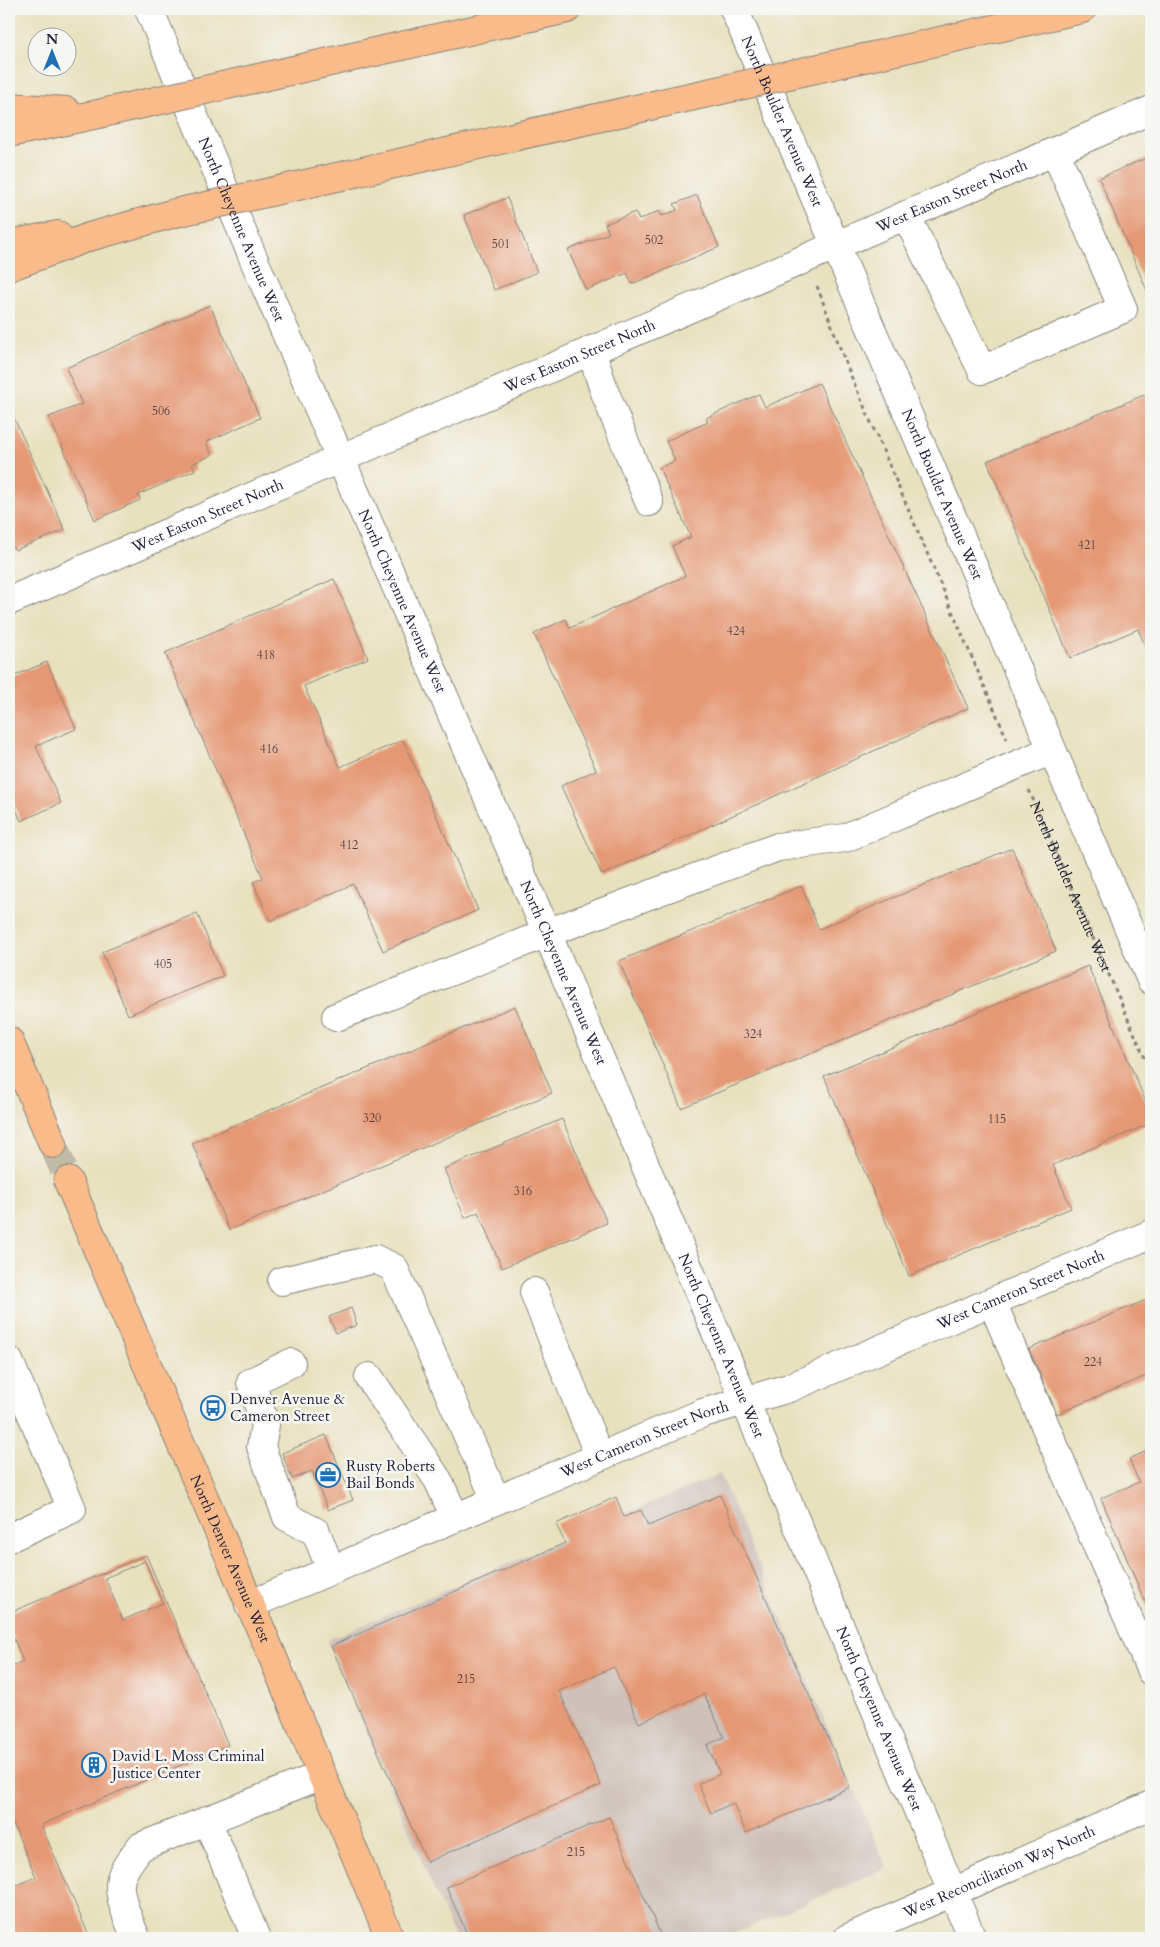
<svg xmlns="http://www.w3.org/2000/svg" width="1160" height="1947" font-family="Cardo,serif">
<rect width="100%" height="100%" fill="#f6f6f2"/>
<filter id="ink" filterUnits="userSpaceOnUse"><feTurbulence type="fractalNoise" baseFrequency=".02" numOctaves="2"/><feDisplacementMap in="SourceGraphic" scale="10" xChannelSelector="R" yChannelSelector="G"/><feConvolveMatrix kernelMatrix="1 2 1 2 8 2 1 2 1" color-interpolation-filters="sRGB"/></filter>
<filter id="wash" filterUnits="userSpaceOnUse"><feTurbulence type="fractalNoise" baseFrequency=".0096" numOctaves="4" result="noise"/><feDisplacementMap in="SourceGraphic" scale="20" xChannelSelector="R" yChannelSelector="G"/><feGaussianBlur stdDeviation="1.12" result="paint"/><feColorMatrix in="noise" values="0 0 0 0 0 0 0 0 0 0 0 0 0 0 0 0 0 1.4 0 .05"/><feComposite in="paint" operator="in"/></filter>
<g filter="url(#wash)">
<rect width="100%" height="100%" fill="#e8e1be"/>
<path fill="#cec1ba" d="M720 1474 887 1868 724 1938H455L327 1640Z"/>
<g id="blocks">
<path fill="#e59873" fill-rule="evenodd" d="M1151 156V300L1099 178Z
M697 195 719 247 632 284 627 273 586 290 568 250 609 233 605 224 635 212 639 220 659 211 662 216 677 210 674 204Z
M507 198 537 272 494 290 464 215Z
M210 305 260 418 206 442 212 455 192 464 195 470 138 495 140 500 95 520 49 417 82 404 66 368Z
M819 383 968 708 602 875 561 786 596 770 534 634 566 619 570 628 685 576 672 546 691 537 659 468 675 461 666 441 708 422 706 418 759 394 765 407Z
M1151 392V660L1138 629 1070 658 987 461Z
M9 407 65 530 15 550 9 542Z
M334 579 368 658 304 686 340 767 403 740 478 910 383 951 353 884 270 921 253 882 263 878 165 653Z
M47 662 76 729 36 746 61 803 21 821 9 793V678Z
M1012 848 1056 951 681 1108 619 961 801 886 819 929Z
M197 913 223 976 128 1015 102 952Z
M1088 966 1151 1114V1123L1053 1165 1071 1208 909 1276 824 1076Z
M515 1006 552 1093 229 1230 192 1143Z
M562 1119 607 1223 502 1268 478 1212 465 1218 444 1169Z
M1151 1298V1374L1057 1414 1029 1349Z
M351 1308 357 1325 336 1333 329 1317Z
M326 1435 353 1500 328 1510 312 1471 292 1479 282 1453Z
M1151 1449V1616L1101 1498 1139 1482 1129 1459Z
M720 1495 850 1787 746 1833 733 1803 711 1813 698 1784 720 1774 707 1745 724 1737 704 1694 639 1723 614 1667 559 1691 601 1785 427 1862 331 1646 565 1543 556 1524 616 1497 624 1517 641 1510 648 1526Z
M146 1555 228 1745 41 1825 90 1938H9V1888L36 1877 9 1815V1667L23 1661 9 1627V1613ZM145 1561 163 1603 123 1620 105 1578Z
M609 1817 662 1938H469L446 1887Z"/>
</g>
</g>
<g filter="url(#ink)">
<use href="#blocks" fill-opacity="0" stroke="#85827c" stroke-width="1"/>
<g fill="none" stroke-linecap="round" stroke-linejoin="round">
<path stroke="#c0bba4" stroke-width="28" stroke-dasharray="28 14" stroke-linecap="butt" d="M53 1144 68 1181"/>
<defs>
<g id="minor">
<path id="s2" d="M149 9 254 260 547 933 972 1938"/>
<path id="s3" d="M734 9 1151 980"/>
<path d="M906 215 982 370 1123 309 1055 151"/>
<path d="M591 350 604 390 649 502"/>
<path id="s4" d="M9 601 1151 110"/>
<path d="M336 1017 547 933 778 847 845 838 1052 750"/>
<path d="M282 1281 375 1259 394 1268 496 1500"/>
<path d="M534 1292 599 1456"/>
<path d="M992 1302 1151 1671"/>
<path d="M9 1361 72 1509 9 1538"/>
<path d="M291 1363 251 1382 265 1425 261 1447 287 1517 316 1532 331 1570"/>
<path d="M369 1377 438 1480 455 1517"/>
<path id="s5" d="M249 1605 703 1413 789 1388 1151 1234"/>
<path d="M207 1820 256 1938"/>
<path d="M136 1938C130 1923 116 1894 121 1878 124 1867 133 1857 140 1847L322 1775"/>
<path id="s6" d="M848 1938 1151 1805"/>
</g>
<g id="major">
<path d="M9 1041 53 1144"/>
<path id="s7" d="M68 1181 271 1653 390 1938"/>
</g>
<path id="highway" d="M842 63 1082 9
M267 76 567 9
M9 107 66 111
M9 133 98 114
M284 189 676 100
M9 244 58 235
M9 267 89 237 175 213"/>
</defs>
<use href="#minor" stroke="#85827c" stroke-width="30"/>
<use href="#major" stroke="#85827c" stroke-width="30"/>
<use href="#highway" stroke="#85827c" stroke-width="30"/>
<g stroke="#85827c" stroke-width="3" stroke-dasharray="4 4" stroke-linecap="butt">
<path d="M817 286 848 369 1007 739"/>
<path id="s1" d="M1029 790 1151 1072"/>
</g>
<use href="#minor" stroke="#fff" stroke-width="28"/>
<use href="#major" stroke="#fabb8b" stroke-width="28"/>
<use href="#highway" stroke="#fabb8b" stroke-width="28"/>
<defs>
<path id="highway-bridge" d="M676 100 842 63
M98 114 267 76
M175 213 284 189"/>
</defs>
<use href="#highway-bridge" stroke="#85827c" stroke-width="30" stroke-linecap="butt"/>
<use href="#highway-bridge" stroke="#fabb8b" stroke-width="28"/>
</g>
</g>
<defs>
<symbol id="bus-ring" viewBox="-11 -11 22 22"><circle r="9.5" fill="#f6f6f2" stroke="#1f6fb2" stroke-width="1.5"/><path d="M-5-6H5V4H4V6H2V4H-2V6H-4V4H-5ZM-3.5-4V0h7V-4ZM-3.5 1.2v1.5H-2V1.2ZM2 1.2v1.5H3.5V1.2Z" fill="#1f6fb2"/></symbol>
<symbol id="office-ring" viewBox="-11 -11 22 22"><circle r="9.5" fill="#f6f6f2" stroke="#1f6fb2" stroke-width="1.5"/><path d="M-6-3h4V-5.5h4V-3h4V5H-6ZM-1-4.5V-3h2v-1.5ZM-6 0V1H6V0Z" fill="#1f6fb2"/></symbol>
<symbol id="building-ring" viewBox="-11 -11 22 22"><circle r="9.5" fill="#f6f6f2" stroke="#1f6fb2" stroke-width="1.5"/><path d="M-4-6H4V6H1V3H-1V6H-4ZM-2.5-4.3h1.7v1.8h-1.7ZM.8-4.3h1.7v1.8H.8ZM-2.5-1h1.7V.8h-1.7ZM.8-1h1.7V.8H.8Z" fill="#1f6fb2"/></symbol>
</defs>
<g fill-rule="evenodd">
<use href="#bus-ring" x="199" y="1394" width="28" height="28"/>
<use href="#office-ring" x="314" y="1461" width="28" height="28"/>
<use href="#building-ring" x="80" y="1751" width="28" height="28"/>
</g>
<g text-anchor="middle" dominant-baseline="central" stroke-width="5" stroke-linejoin="round" paint-order="stroke">
<g font-size="12" fill="#534049">
<text x="654" y="240">502</text>
<text x="501" y="244">501</text>
<text x="161" y="411">506</text>
<text x="1087" y="545">421</text>
<text x="736" y="631">424</text>
<text x="266" y="655">418</text>
<text x="269" y="749">416</text>
<text x="349" y="845">412</text>
<text x="163" y="964">405</text>
<text x="753" y="1034">324</text>
<text x="372" y="1118">320</text>
<text x="997" y="1119">115</text>
<text x="523" y="1191">316</text>
<text x="1093" y="1362">224</text>
<text x="466" y="1679">215</text>
<text x="576" y="1852">215</text>
</g>
<g font-size="15" fill="#22223b" stroke="#f6f6f2">
<text stroke="none"><textPath href="#s3" startOffset="122">North Boulder Avenue West</textPath></text>
<text stroke="none"><textPath href="#s4" startOffset="1026">West Easton Street North</textPath></text>
<text stroke="none"><textPath href="#s2" startOffset="239">North Cheyenne Avenue West</textPath></text>
<text stroke="none"><textPath href="#s4" startOffset="621">West Easton Street North</textPath></text>
<text stroke="none"><textPath href="#s3" startOffset="528">North Boulder Avenue West</textPath></text>
<text stroke="none"><textPath href="#s4" startOffset="216">West Easton Street North</textPath></text>
<text stroke="none"><textPath href="#s2" startOffset="644">North Cheyenne Avenue West</textPath></text>
<text stroke="none"><textPath href="#s1" startOffset="105">North Boulder Avenue West</textPath></text>
<text stroke="none"><textPath href="#s2" startOffset="1049">North Cheyenne Avenue West</textPath></text>
<text stroke="none"><textPath href="#s5" startOffset="834">West Cameron Street North</textPath></text>
<text stroke="none"><textPath href="#s2" startOffset="1454">North Cheyenne Avenue West</textPath></text>
<text stroke="none"><textPath href="#s5" startOffset="429">West Cameron Street North</textPath></text>
<text stroke="none"><textPath href="#s7" startOffset="411">North Denver Avenue West</textPath></text>
<text stroke="none"><textPath href="#s2" startOffset="1859">North Cheyenne Avenue West</textPath></text>
<text stroke="none"><textPath href="#s6" startOffset="165">West Reconciliation Way North</textPath></text>
</g>
<g font-size="15" fill="#22223b" stroke="#f6f6f2" text-anchor="start">
<text x="230" y="1399">Denver Avenue &amp;<tspan x="230" dy="17">Cameron Street</tspan></text>
<text x="346" y="1466">Rusty Roberts<tspan x="346" dy="17">Bail Bonds</tspan></text>
<text x="112" y="1756">David L. Moss Criminal<tspan x="112" dy="17">Justice Center</tspan></text>
</g>
</g>
<rect width="1160" height="1947" fill="none" stroke="#f6f6f2" stroke-width="30"/>
<g transform="translate(52 52)"><circle r="24" fill="#f6f6f2" stroke="#a1a1a9"/>
<path d="M0-4L9 19L0 12L-9 19Z" fill="#1f6fb2"/>
<text y="-8" font-size="14" font-weight="bold" text-anchor="middle" fill="#22223b">N</text>
</g>
</svg>
